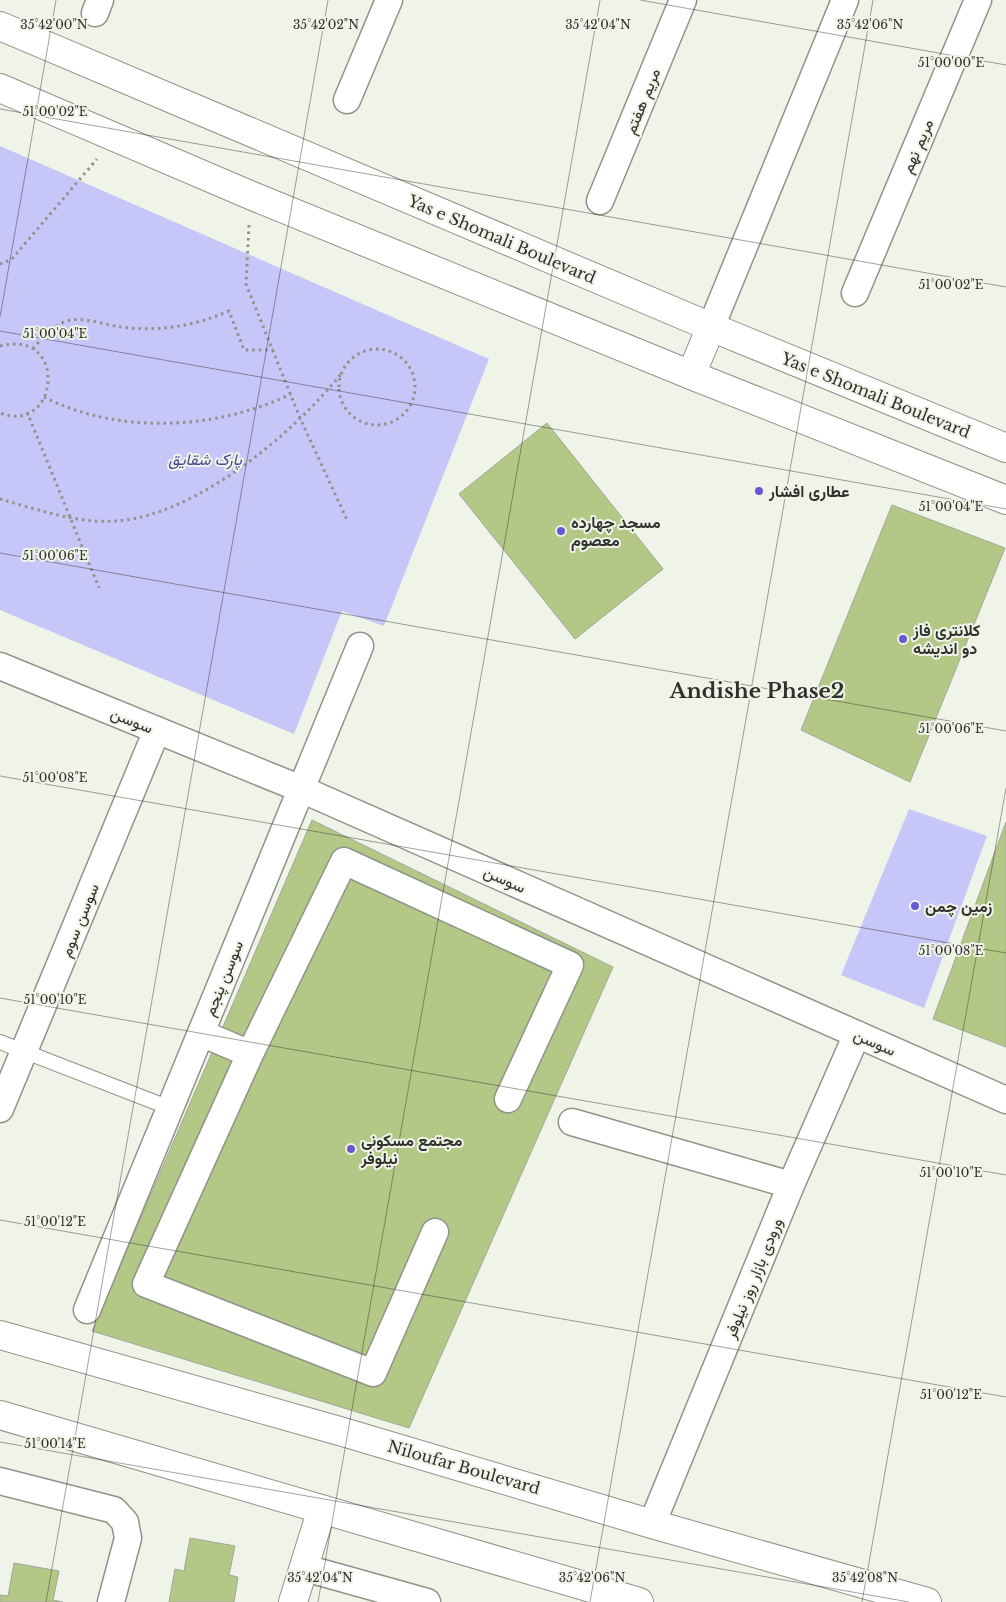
<svg xmlns="http://www.w3.org/2000/svg" width="1006" height="1602" font-family="'Libre Baskerville',Vazirmatn,serif">
<rect width="100%" height="100%" fill="#f0f4e8"/>
<path fill="#c7c6f8" d="M0 146 489 359 384 626 342 611 294 734 0 610Z
M909 809 987 836 924 1008 841 975Z"/>
<path fill="#b3c786" stroke="#a2a69b" d="M547 423 663 569 575 639 459 494Z
M892 505 1005 548 910 782 801 730Z
M312 820 613 967 409 1428 92 1331Z
M1006 822V1047L933 1019Z
M190 1538 235 1546 229 1575 238 1577 234 1602H169L175 1569 184 1571Z
M14 1563 59 1571 53 1600 63 1602H0V1595L8 1596Z"/>
<g fill="none" stroke-linecap="round" stroke-linejoin="round">
<defs>
<path id="lane" d="M0 1042 170 1108"/>
<path id="street" d="M95 13 100 0
M347 100 389 0
M600 201 683 0
M855 293 978 0
M711 327 845 0
M0 666 301 789 1006 1100
M201 1033 250 1054
M0 1109 157 730
M572 1122 791 1185
M435 1232 373 1373 146 1284 250 1054 344 861 570 965 508 1099
M87 1310 360 646
M0 1481 114 1510 125 1522 128 1538 111 1602
M652 1524 791 1185 857 1034
M305 1568 427 1602"/>
<path id="secondary" d="M0 26 711 327 1006 448
M0 88 250 195 691 375 1006 500
M691 375 711 327
M0 1335 343 1432 652 1524 927 1602
M0 1415 639 1602
M293 1602 322 1509"/>
</defs>
<use href="#lane" stroke="#8f9388" stroke-width="16"/>
<use href="#street" stroke="#8f9388" stroke-width="29"/>
<use href="#secondary" stroke="#8f9388" stroke-width="30"/>
<path stroke="#8f928a" stroke-width="3" stroke-dasharray="2.5 4" stroke-linecap="butt" d="M249 225 246 284 300 418 348 522
M0 264 11 260 97 159
M0 346C69 328 59 436 0 413
M33 349C42 338 50 328 64 322 80 315 104 325 121 327 159 332 194 326 229 311L244 350H273
M339 387a38 38 0 1 1 76 0a38 38 0 1 1-76 0Z
M44 397C119 435 216 430 291 394
M27 412 99 588
M0 499C36 509 78 524 116 521 195 516 293 434 341 374"/>
<use href="#lane" stroke="#fff" stroke-width="14"/>
<use href="#street" stroke="#fff" stroke-width="26"/>
<use href="#secondary" stroke="#fff" stroke-width="28"/>
</g>
<path fill="none" stroke="#30312d" stroke-width="1" stroke-opacity="0.45" d="M640 0 1006 65M0 109 1006 287M0 317 56 0M0 331 1006 509M0 553 1006 731M0 776 1006 953M0 998 1006 1175M0 1220 1006 1397M0 1442 909 1602M46 1602 328 0M318 1602 600 0M590 1602 873 0M862 1602 1006 788"/>
<g fill="#6857d0" stroke="#f0f4e8" stroke-width="2">
<circle cx="759" cy="491" r="5"/>
<circle cx="561" cy="531" r="5"/>
<circle cx="903" cy="639" r="5"/>
<circle cx="915" cy="906" r="5"/>
<circle cx="351" cy="1149" r="5"/>
</g>
<g text-anchor="middle" dominant-baseline="central" stroke-width="4" stroke-linejoin="round" paint-order="stroke">
<g font-size="16" fill="#30312d" stroke="#f0f4e8">
<text transform="translate(642 101) rotate(-68)">مریم هفتم</text>
<text transform="translate(917 146) rotate(-67)">مریم نهم</text>
<text transform="translate(502 239) rotate(23)">Yas e Shomali Boulevard</text>
<text transform="translate(876 395) rotate(22)">Yas e Shomali Boulevard</text>
<text transform="translate(132 720) rotate(22)">سوسن</text>
<text transform="translate(505 879) rotate(24)">سوسن</text>
<text transform="translate(79 920) rotate(-68)">سوسن سوم</text>
<text transform="translate(223 978) rotate(-68)">سوسن پنجم</text>
<text transform="translate(875 1042) rotate(24)">سوسن</text>
<text transform="translate(753 1278) rotate(-68)">ورودی بازار روز نیلوفر</text>
<text transform="translate(464 1467) rotate(16)">Niloufar Boulevard</text>
</g>
<g font-size="16" font-style="italic" fill="#4c448e" stroke="#f0f4e8">
<text x="205" y="459">پارک شقایق</text>
</g>
<g font-size="16" font-weight="bold" fill="#30312d" stroke="#f0f4e8" text-anchor="start">
<text x="769" y="491">عطاری افشار</text>
<text x="571" y="522">مسجد چهارده<tspan x="571" dy="18">معصوم</tspan></text>
<text x="913" y="630">کلانتری فاز<tspan x="913" dy="18">دو اندیشه</tspan></text>
<text x="925" y="906">زمین چمن</text>
<text x="361" y="1140">مجتمع مسکونی<tspan x="361" dy="18">نیلوفر</tspan></text>
</g>
<g font-size="21" font-weight="bold" fill="#30312d" stroke="#f0f4e8">
<text x="757" y="691">Andishe Phase2</text>
</g>
</g>
<g font-size="12" text-anchor="middle" fill="#30312d" stroke="#f0f4e8" stroke-width="4" stroke-linejoin="round" paint-order="stroke">
<text x="54" y="29">35°42'00"N</text>
<text x="326" y="29">35°42'02"N</text>
<text x="598" y="29">35°42'04"N</text>
<text x="870" y="29">35°42'06"N</text>
<text x="951" y="67">51°00'00"E</text>
<text x="55" y="116">51°00'02"E</text>
<text x="951" y="289">51°00'02"E</text>
<text x="55" y="338">51°00'04"E</text>
<text x="951" y="511">51°00'04"E</text>
<text x="55" y="560">51°00'06"E</text>
<text x="951" y="733">51°00'06"E</text>
<text x="55" y="782">51°00'08"E</text>
<text x="951" y="955">51°00'08"E</text>
<text x="55" y="1004">51°00'10"E</text>
<text x="951" y="1177">51°00'10"E</text>
<text x="55" y="1226">51°00'12"E</text>
<text x="951" y="1399">51°00'12"E</text>
<text x="55" y="1448">51°00'14"E</text>
<text x="320" y="1582">35°42'04"N</text>
<text x="592" y="1582">35°42'06"N</text>
<text x="865" y="1582">35°42'08"N</text>
</g>
</svg>
